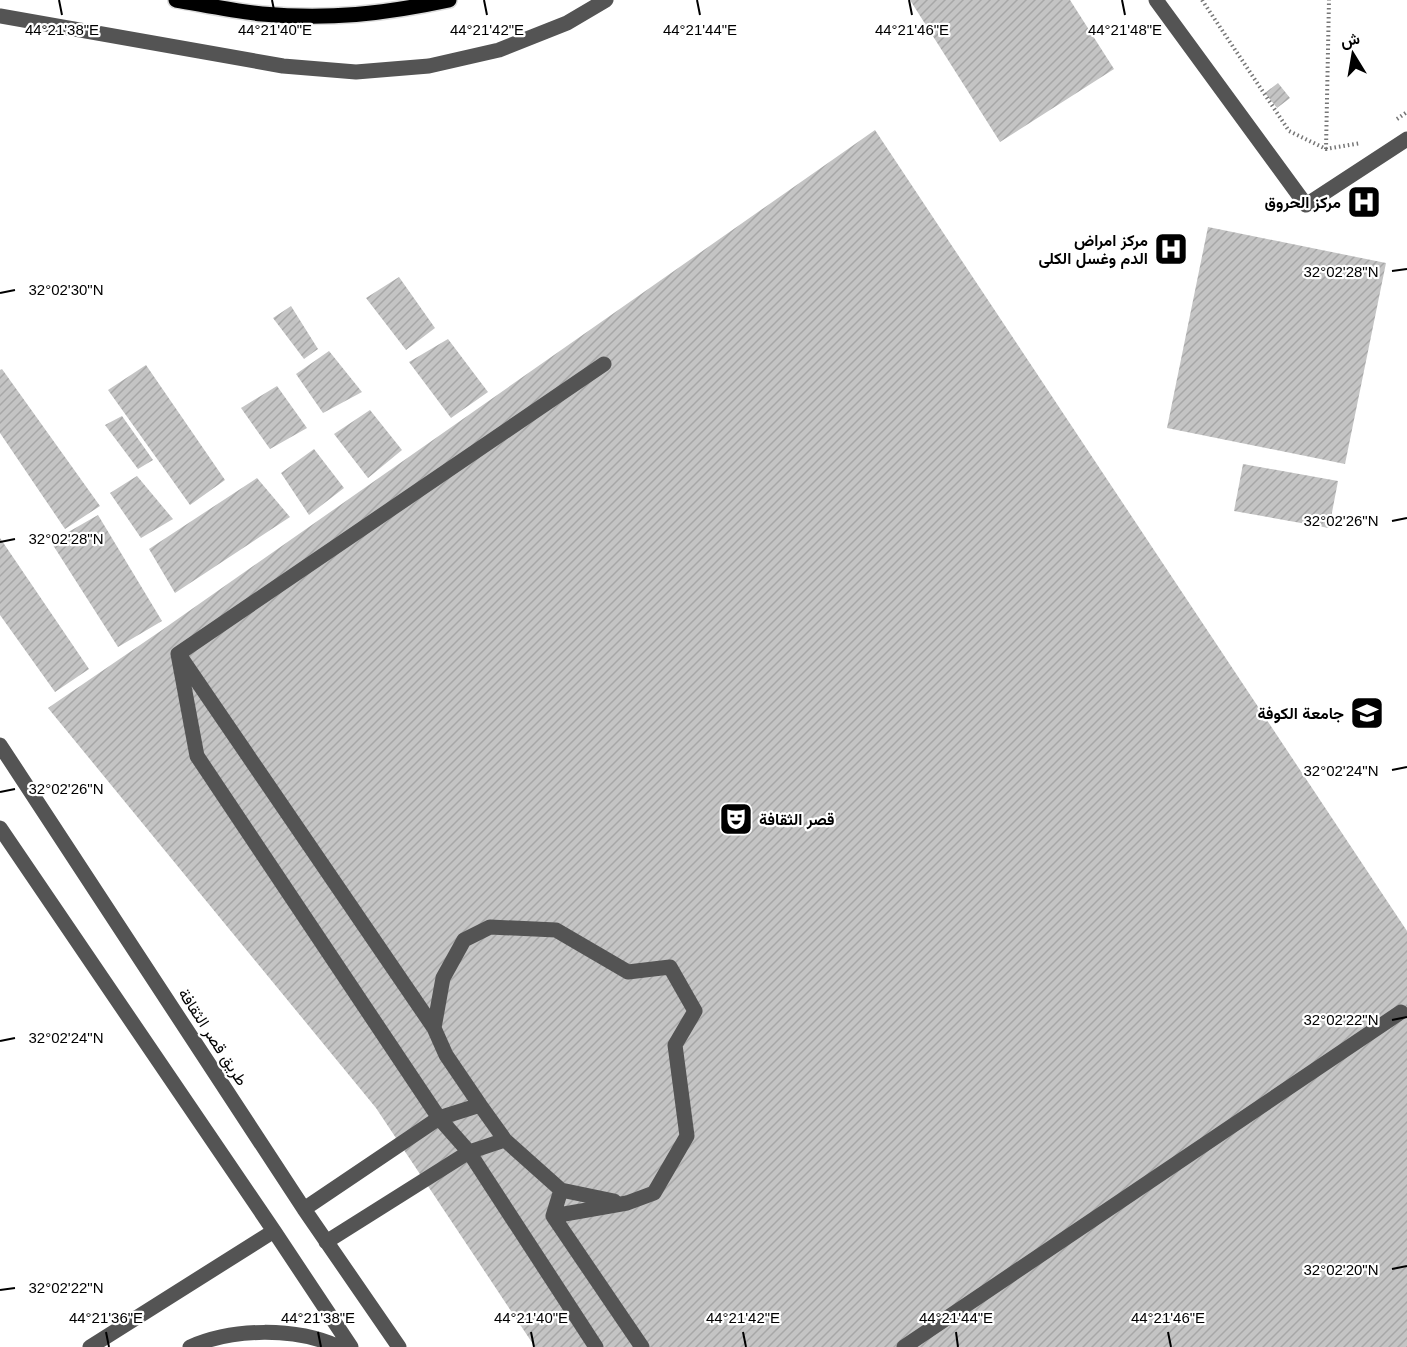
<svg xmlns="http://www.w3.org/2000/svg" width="1407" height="1347" font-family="Helvetica,Vazirmatn,sans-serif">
<defs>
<pattern id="building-hatch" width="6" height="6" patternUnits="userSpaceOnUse" patternTransform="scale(1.5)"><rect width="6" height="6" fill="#c4c4c4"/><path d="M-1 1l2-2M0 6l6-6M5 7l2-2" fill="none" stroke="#a7a7a7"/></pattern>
</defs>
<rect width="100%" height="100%" fill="#fff"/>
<path fill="url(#building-hatch)" d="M910 0H1070L1114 69 1000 142Z
M1278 83 1290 98 1277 108 1265 93Z
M875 130 1407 931V1347H535L376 1108 48 708 162 630Z
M1208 227 1386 263 1345 464 1167 428Z
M399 277 435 328 406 350 366 298Z
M291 306 318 349 304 359 273 318Z
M448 339 488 392 451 418 409 362Z
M329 351 362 392 323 413 296 374Z
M146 365 225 480 190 505 108 390Z
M2 369 100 506 65 529 0 433V370Z
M277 386 307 428 270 449 241 408Z
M370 410 402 450 368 478 334 434Z
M122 416 153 460 138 469 105 425Z
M314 449 344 488 309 515 281 473Z
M1243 464 1338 481 1329 528 1234 511Z
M137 476 173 519 141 538 110 493Z
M257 478 290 517 175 593 149 549Z
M98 515 162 621 118 647 51 542Z
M0 538 89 669 55 692 0 615Z"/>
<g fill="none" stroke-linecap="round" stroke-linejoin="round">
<defs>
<path id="major" d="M176 0C205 5 233 11 262 14 328 20 384 14 449 0"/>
</defs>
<use href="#major" stroke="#dbdbdb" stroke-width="18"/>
<path stroke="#767676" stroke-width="4" stroke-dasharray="1.5 3" stroke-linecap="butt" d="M1202 0 1289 131 1326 149 1361 143
M1397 119 1407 112
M1326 149 1329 0"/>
<path stroke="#545454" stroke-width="15" d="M1156 0 1306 205 1407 139
M0 16 283 66 356 72 429 66 499 50 567 23 606 0
M182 659 434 1028
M0 745 304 1209 399 1347
M0 828 274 1231 351 1347
M490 927 556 930 628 972 670 967 695 1011 675 1045 687 1136 654 1193 627 1203 553 1216 561 1190 505 1140 480 1105 446 1055 434 1028 443 978 464 940Z
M561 1190 614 1201
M304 1209 439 1118 480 1105
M553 1216 642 1347
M326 1242 469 1152 505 1140
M90 1347 274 1231
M190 1347C233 1328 295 1327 339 1347
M596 1347 469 1152 439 1118 197 756 178 654 604 364
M904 1347 1401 1012"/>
<use href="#major" stroke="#000" stroke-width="15"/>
</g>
<path fill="none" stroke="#000" stroke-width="2" d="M59 0 62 15M272 0 275 15M484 0 487 15M697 0 700 15M909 0 912 15M1122 0 1125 15M1392 271 1407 269M0 293 15 290M1392 521 1407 518M0 542 15 539M1392 770 1407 767M0 792 15 789M1392 1020 1407 1017M0 1041 15 1038M1392 1269 1407 1266M0 1290 15 1288M106 1332 109 1347M318 1332 321 1347M531 1332 534 1347M743 1332 746 1347M956 1332 958 1347M1168 1332 1171 1347"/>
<defs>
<symbol id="hospital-square" viewBox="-11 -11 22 22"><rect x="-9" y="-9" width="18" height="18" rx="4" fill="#000" stroke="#fff"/><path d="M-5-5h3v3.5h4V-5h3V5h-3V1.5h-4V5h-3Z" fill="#fff"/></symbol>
<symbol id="university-square" viewBox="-11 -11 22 22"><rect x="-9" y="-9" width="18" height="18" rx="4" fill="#000" stroke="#fff"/><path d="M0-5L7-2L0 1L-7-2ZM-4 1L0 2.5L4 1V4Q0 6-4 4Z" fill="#fff"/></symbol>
<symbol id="theatre-square" viewBox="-11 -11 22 22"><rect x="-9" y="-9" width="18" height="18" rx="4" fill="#000" stroke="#fff"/><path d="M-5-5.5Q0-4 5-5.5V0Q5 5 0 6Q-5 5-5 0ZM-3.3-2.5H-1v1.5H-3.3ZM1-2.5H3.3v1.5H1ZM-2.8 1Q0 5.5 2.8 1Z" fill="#fff"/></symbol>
</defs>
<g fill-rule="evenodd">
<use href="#hospital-square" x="1345" y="183" width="38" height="38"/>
<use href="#hospital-square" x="1152" y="230" width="38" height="38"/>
<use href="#university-square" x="1348" y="694" width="38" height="38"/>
<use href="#theatre-square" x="717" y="800" width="38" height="38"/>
</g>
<g text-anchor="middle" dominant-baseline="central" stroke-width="4.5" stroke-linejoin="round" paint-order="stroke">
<g font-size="16" font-weight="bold" fill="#000" stroke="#fff" text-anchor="end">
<text x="1341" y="202">مركز الحروق</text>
<text x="1148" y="240">مركز امراض<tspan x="1148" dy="18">الدم وغسل الكلى</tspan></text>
<text x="1344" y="713">جامعة الكوفة</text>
<text x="759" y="819" text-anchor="start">قصر الثقافة</text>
</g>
<g font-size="16" fill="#000" stroke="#fff">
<text transform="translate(213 1037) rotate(57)">طريق قصر الثقافة</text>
</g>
</g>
<g font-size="15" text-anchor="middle" fill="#000" stroke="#fff" stroke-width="4.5" stroke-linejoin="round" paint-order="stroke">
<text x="62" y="35">44°21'38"E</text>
<text x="275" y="35">44°21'40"E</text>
<text x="487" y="35">44°21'42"E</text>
<text x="700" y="35">44°21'44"E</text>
<text x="912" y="35">44°21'46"E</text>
<text x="1125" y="35">44°21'48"E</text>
<text x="1341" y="277">32°02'28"N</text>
<text x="66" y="295">32°02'30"N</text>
<text x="1341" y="526">32°02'26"N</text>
<text x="66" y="544">32°02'28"N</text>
<text x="1341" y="776">32°02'24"N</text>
<text x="66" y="794">32°02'26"N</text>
<text x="1341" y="1025">32°02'22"N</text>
<text x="66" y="1043">32°02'24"N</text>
<text x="1341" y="1275">32°02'20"N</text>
<text x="66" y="1293">32°02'22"N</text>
<text x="106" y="1323">44°21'36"E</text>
<text x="318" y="1323">44°21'38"E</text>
<text x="531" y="1323">44°21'40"E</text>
<text x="743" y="1323">44°21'42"E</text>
<text x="956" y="1323">44°21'44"E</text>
<text x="1168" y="1323">44°21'46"E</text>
</g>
<g transform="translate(1353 54) rotate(349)" stroke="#ffffff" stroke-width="4.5" paint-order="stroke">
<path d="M0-4.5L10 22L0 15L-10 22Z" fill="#000000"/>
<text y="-9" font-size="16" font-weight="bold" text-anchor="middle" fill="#000000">ش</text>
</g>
</svg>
